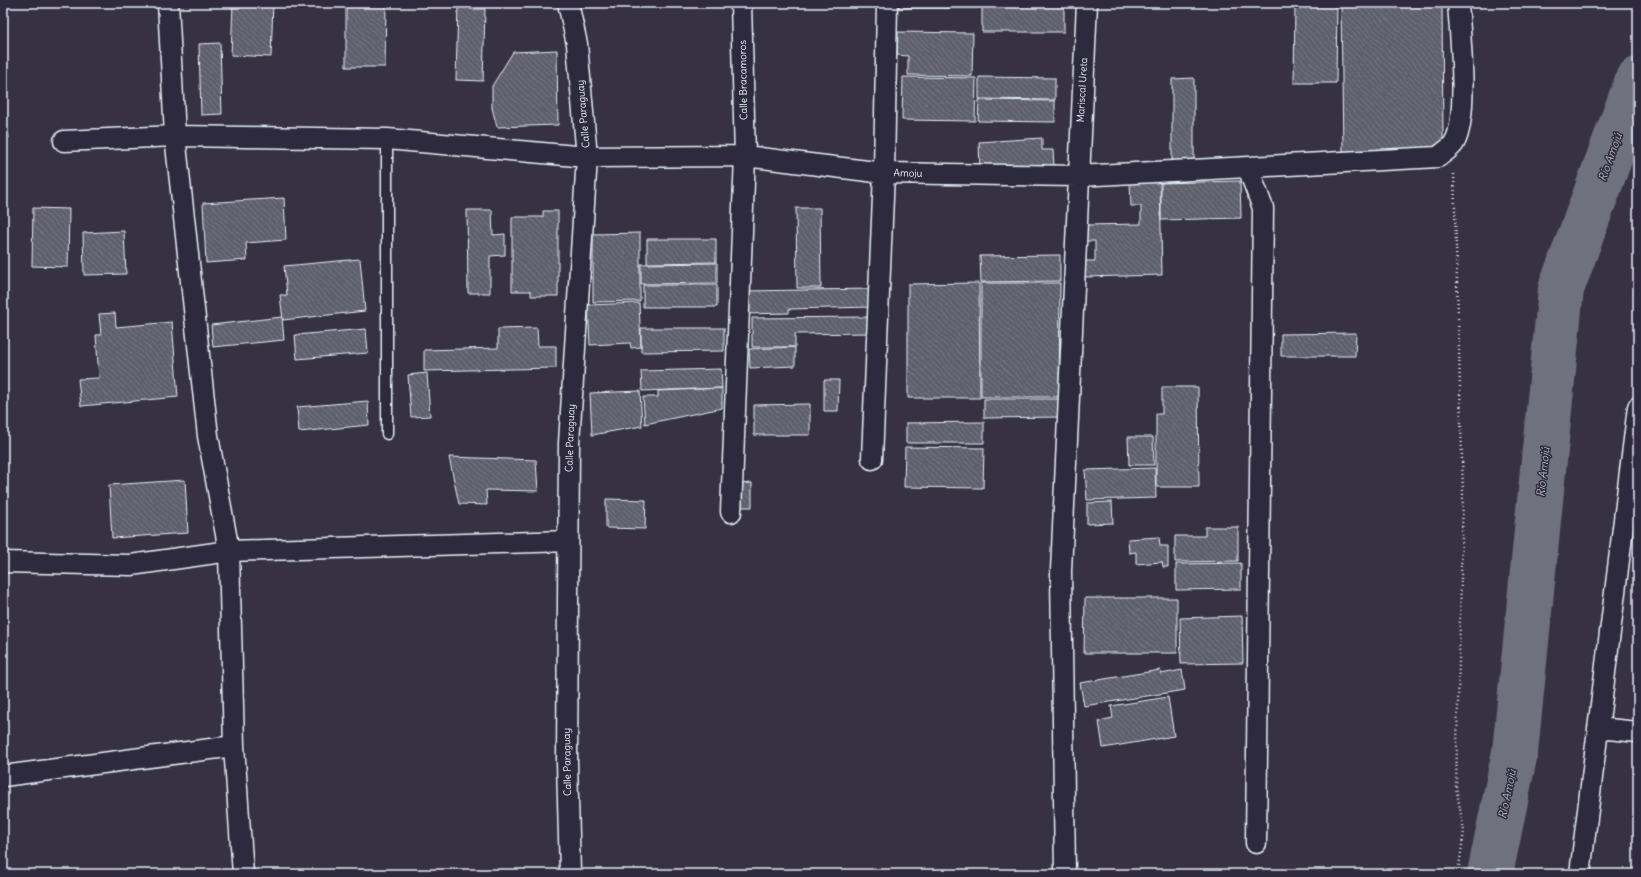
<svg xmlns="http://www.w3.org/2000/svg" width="1641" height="877" font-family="Delius,sans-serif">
<defs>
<pattern id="building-back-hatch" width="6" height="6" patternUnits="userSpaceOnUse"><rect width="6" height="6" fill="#605e6e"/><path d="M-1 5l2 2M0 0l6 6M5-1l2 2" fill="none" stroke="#777683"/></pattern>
</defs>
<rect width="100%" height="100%" fill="#363244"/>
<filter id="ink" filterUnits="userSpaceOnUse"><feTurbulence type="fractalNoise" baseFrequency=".025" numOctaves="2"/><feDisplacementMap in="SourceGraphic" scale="8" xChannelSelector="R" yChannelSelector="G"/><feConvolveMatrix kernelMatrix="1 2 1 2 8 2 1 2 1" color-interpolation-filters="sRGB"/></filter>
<g filter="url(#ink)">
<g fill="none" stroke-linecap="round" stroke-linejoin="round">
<path stroke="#70717f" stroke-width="46" d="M1490 874 1515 752 1561 289 1638 80"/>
</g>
<path fill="url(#building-back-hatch)" stroke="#e8f1f8" d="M233 3H273L271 57 231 55Z
M346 3H386L385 67H346Z
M458 3H470V9H485L483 81 456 80Z
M899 3H978V8H899Z
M982 3H1064V32H982Z
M1295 3H1337L1336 83H1294Z
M1341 3H1442L1443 143 1436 150 1343 152Z
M898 32 973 33 972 76 908 75V56L897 55Z
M220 43 222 114 201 115 199 44Z
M557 50 558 125 497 127 492 108V86L513 52Z
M903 77 976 78 975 121 902 120Z
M979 77 1055 78V100L979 99Z
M1194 78V169L1172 170V79Z
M979 100 1055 101V122L978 121Z
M3 109 9 138H3Z
M1042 138V150H1053L1054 166 980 171 979 142Z
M1240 181 1241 218 1161 220V183Z
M1160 182 1162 275 1084 277V261H1095V241H1085V225L1141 224V206H1131L1130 183Z
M284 198 286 240 246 243 247 260 206 263 203 203Z
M33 208 69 209 68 267 32 266Z
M796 208H820L821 288H797Z
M467 210H492L493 235 505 234V255L490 256V293H468Z
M543 211H558V296H531V291H512V217H543Z
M124 231 126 274 84 275 83 233Z
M640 233V301L593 302V234Z
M647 239H716V262L647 263Z
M1060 255V281L981 282 980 256Z
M360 259 365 311 283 320 280 295H287L284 266Z
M717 263V283L641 284V264Z
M979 283 980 398H908V284Z
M981 283H1060L1059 397H981Z
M643 285H717V307H643Z
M872 289V307L789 309V313L745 314V291Z
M639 303 641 347 631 348 630 343 590 345 588 305Z
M115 313 116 327 172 322 178 397 81 406 78 379 99 378 96 335H101L99 314Z
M282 317 284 340 213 347 211 325Z
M871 317V333L795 334V347H752V318Z
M537 328 538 346H556V368L424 371V350L498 348V329Z
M641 328H724V351L641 352Z
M366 329 368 353 297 359 295 335Z
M1356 333 1355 356H1281V334Z
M795 347V366L750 368 749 349Z
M721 369 722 388 642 391 641 371Z
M427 373 430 416 411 417 408 375Z
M824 380H839L838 411H824Z
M1162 387H1198L1199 487H1156V414H1162Z
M722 388V408L645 424 643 397H658V391Z
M640 391 642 426 592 435 590 393Z
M984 399H1063V417L984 418Z
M368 401 369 425 299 432 297 407Z
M810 404V435H754V405Z
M984 422V443H906V423Z
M1128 437H1153L1154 465H1129Z
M905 447 984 448 983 488 904 487Z
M449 457 536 460 538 491 486 490 487 505 459 504Z
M1155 468 1156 498 1087 500 1085 470Z
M185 480 188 533 112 538 109 485Z
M752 483V507H740L739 484Z
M606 499 646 500 645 529 606 528Z
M1112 502 1113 523 1087 524V503Z
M1205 527H1238V561L1175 562V536H1205Z
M1159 537 1160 546H1168V567H1163L1162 562 1136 564V552L1129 553 1128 539Z
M1241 563V589L1176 590V564Z
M1085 598H1177V653H1084Z
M1242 616 1243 663 1181 664 1180 618Z
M1160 670 1161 674 1182 670 1185 690 1084 706 1080 683Z
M1168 697 1174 736 1103 748 1099 721 1113 718 1111 706Z"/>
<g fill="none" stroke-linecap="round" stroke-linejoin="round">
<defs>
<path id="lane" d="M387 139V434"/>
<path id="street" d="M168 3 175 136 387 139 587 157 745 156 731 512
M568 3 577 44 587 157 569 443 567 762 570 874
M741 3 745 156 884 173 872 459
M887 3 884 173 1078 176 1438 157C1443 153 1451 148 1454 143 1469 119 1460 34 1458 3
M64 141 175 136 208 436 229 551 234 746 243 874
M1248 168 1263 208 1256 843
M3 562 131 565 229 551 568 541
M1598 728 1638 732
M3 776 234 746
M1065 874 1061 571 1087 3
M1580 874 1638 407"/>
</defs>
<use href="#lane" stroke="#e8f1f8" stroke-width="13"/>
<use href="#street" stroke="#e8f1f8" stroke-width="23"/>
<path stroke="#e8f1f8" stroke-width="2.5" stroke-dasharray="1 3" stroke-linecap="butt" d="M1454 174 1463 493 1456 787 1464 831 1458 874"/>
<use href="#lane" stroke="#2f2a3d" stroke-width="10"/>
<use href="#street" stroke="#2f2a3d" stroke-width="20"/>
</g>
</g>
<g text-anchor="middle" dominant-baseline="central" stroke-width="3" stroke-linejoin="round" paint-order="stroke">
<g font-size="10" fill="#e8f1f8" stroke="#2f2a3d">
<text transform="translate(743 80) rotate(-91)">Calle Bracamoros</text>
<text transform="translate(1082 90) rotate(-87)">Mariscal Ureta</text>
<text transform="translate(583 114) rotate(-95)">Calle Paraguay</text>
<text transform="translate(908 173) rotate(1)">Amoju</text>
<text transform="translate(570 438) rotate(-88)">Calle Paraguay</text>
<text transform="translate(567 762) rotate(-91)">Calle Paraguay</text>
</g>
<g font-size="11" font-style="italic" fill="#b2b7c2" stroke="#2f2a3d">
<text transform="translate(1610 157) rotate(-70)">Río Amojú</text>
<text transform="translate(1543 472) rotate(-84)">Río Amojú</text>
<text transform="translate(1507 794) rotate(-78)">Río Amojú</text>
</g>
</g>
<rect width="1641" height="877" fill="none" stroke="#2f2a3d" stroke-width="16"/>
<rect x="8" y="8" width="1625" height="861" fill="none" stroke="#e8f1f8" stroke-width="1.5" filter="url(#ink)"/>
</svg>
